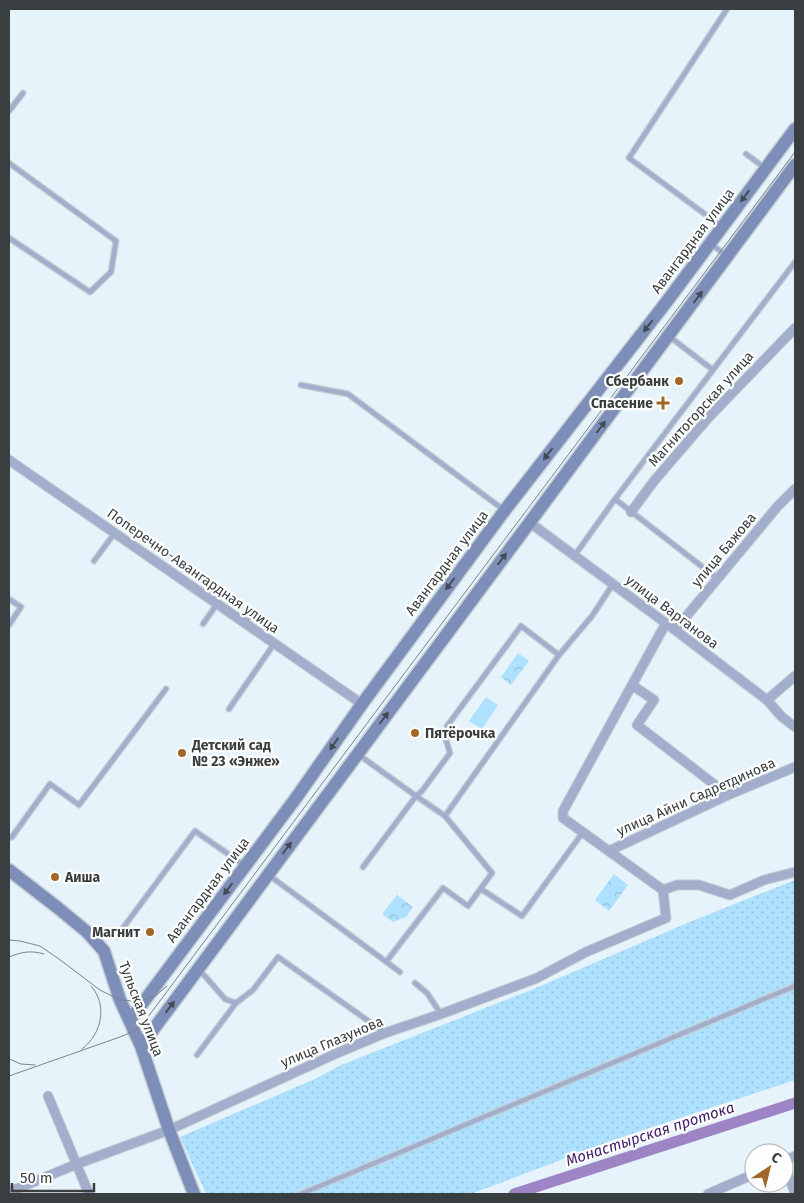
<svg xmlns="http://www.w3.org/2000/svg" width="804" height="1203" font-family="'Fira Sans',sans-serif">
<defs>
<pattern id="forest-crowns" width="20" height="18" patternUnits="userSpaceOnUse" patternTransform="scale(1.25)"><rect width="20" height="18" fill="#ade1fe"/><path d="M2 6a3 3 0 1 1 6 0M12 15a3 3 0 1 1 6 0" fill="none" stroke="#96c2db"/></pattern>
<pattern id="garden-dots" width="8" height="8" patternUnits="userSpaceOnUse" patternTransform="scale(1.25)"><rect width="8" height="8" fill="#ade1fe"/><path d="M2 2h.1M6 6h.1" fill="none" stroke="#96c2db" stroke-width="1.8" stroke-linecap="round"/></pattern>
</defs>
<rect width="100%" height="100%" fill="#e6f3fa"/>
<path fill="#ade1fe" d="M486 697 498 705 482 729 469 721Z"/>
<path fill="url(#forest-crowns)" d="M518 653 529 661 511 685 501 677Z
M614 874 628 885 609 911 595 900Z
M397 895 413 907 406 917 393 922 382 914Z"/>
<path fill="url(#garden-dots)" d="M795 880V1080L613 1140 471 1194H206L180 1137 317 1078 341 1065 531 990 692 921Z"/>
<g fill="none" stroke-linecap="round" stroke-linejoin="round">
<path stroke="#9d85c5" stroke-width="11" d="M514 1194 795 1103"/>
<defs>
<path id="service" d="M9 111 23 93
M746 154 765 168
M9 163 116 241 111 272 90 292 9 238
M721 226 629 158 727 9
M711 244 727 256
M670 337 713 370
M301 385 348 394 504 510
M615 499 718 579
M575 555 615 499 795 262
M94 561 114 534
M9 599 21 607 9 625
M245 623 250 615
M203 624 217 604
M229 709 274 644
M359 755 416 796 422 791 450 753 446 740 447 726 521 626 559 655
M445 816 559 655 592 616 613 584
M9 838 12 837 50 784 79 805 166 689
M363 867 416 796 445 816 492 873 468 906 443 888 386 962
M270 876 400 972
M481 889 522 916 583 832
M117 936 195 831 244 865
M198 971 204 975 225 999 236 1003
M415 983 427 993 441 1014
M197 1055 236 1003 253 990 278 957 384 1032
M301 1194 795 986"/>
<path id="minor" d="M9 460 362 704
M631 512 654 481 709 417 795 328
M529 522 675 630 767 700 782 717 795 727
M675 630 777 507 795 489
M632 685 654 700 637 725 728 795
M767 700 795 676
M609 851 728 795 795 767
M663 890 677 885H699L730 895 764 880 795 872
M48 1096 89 1194
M784 1161 795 1156
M784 1163 795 1193
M9 1192 77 1164 169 1130 335 1054 385 1033 441 1014 537 978 586 952 666 918 663 890 563 818V811L666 623
M708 1194 754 1174"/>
<path id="secondary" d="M9 870 58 908 87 932 104 951 120 1000 141 1046 169 1130 194 1194
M130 1020 296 798 362 704 505 510 668 300 795 129
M141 1046 795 165"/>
</defs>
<use href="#service" stroke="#c3cfd5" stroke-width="7"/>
<use href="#minor" stroke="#c3cfd5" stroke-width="11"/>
<use href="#secondary" stroke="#c3cfd5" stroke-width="15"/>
<use href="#service" stroke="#a2aecb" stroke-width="4.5"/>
<use href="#minor" stroke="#a2aecb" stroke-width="9"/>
<use href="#secondary" stroke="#7d8eb8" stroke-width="12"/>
<path stroke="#7c8488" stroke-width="1" d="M9 940 20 941 40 946 59 959 100 990 120 1000 133 1001 146 999 155 996 167 986
M9 957C21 952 31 950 44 954
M82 1049C102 1034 108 1005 91 986
M9 1059 21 1064 35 1065
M9 1076 120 1037 134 1031 142 1025 383 702 795 152"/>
</g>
<defs><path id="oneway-solid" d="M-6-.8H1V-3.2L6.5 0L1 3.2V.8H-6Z" transform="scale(1.25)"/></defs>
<g fill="#434a52">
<use href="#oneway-solid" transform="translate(745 196) rotate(127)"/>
<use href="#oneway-solid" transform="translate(698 297) rotate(-53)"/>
<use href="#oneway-solid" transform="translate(648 326) rotate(128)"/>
<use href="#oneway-solid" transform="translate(601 427) rotate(-53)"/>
<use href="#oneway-solid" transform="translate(548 454) rotate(128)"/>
<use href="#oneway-solid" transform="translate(502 559) rotate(-53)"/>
<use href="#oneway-solid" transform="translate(450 584) rotate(127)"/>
<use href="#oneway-solid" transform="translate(384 718) rotate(-53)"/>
<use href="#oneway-solid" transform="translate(334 744) rotate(125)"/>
<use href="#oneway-solid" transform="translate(287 848) rotate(-53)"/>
<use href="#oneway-solid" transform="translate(228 889) rotate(127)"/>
<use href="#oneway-solid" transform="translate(170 1007) rotate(-53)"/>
</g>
<g fill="#a16727" stroke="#fefefe" stroke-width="2">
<circle cx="679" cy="381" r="5"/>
<path d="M660.5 395.5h5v5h5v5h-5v5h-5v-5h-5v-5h5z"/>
<circle cx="415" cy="733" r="5"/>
<circle cx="182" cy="753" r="5"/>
<circle cx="55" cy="877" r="5"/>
<circle cx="150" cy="932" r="5"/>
</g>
<g text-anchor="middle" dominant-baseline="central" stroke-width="4.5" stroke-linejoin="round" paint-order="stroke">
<g font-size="14" fill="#393e40" stroke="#fefefe">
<text transform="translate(693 241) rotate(-53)">Авангардная улица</text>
<text transform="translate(701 409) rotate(-48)">Магнитогорская улица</text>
<text transform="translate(724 550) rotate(-50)">улица Бажова</text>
<text transform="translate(447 563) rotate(-53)">Авангардная улица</text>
<text transform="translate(193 571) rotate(35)">Поперечно-Авангардная улица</text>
<text transform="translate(672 612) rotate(37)">улица Варганова</text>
<text transform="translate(696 797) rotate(-24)">улица Айни Садретдинова</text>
<text transform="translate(208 890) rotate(-53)">Авангардная улица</text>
<text transform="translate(141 1009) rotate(69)">Тульская улица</text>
<text transform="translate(332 1042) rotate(-23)">улица Глазунова</text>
</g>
<g font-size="14" font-weight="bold" fill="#393e40" stroke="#fefefe" text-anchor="end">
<text x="669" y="381">Сбербанк</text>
<text x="653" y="403">Спасение</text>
<text x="425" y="733" text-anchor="start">Пятёрочка</text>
<text x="192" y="745" text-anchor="start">Детский сад<tspan x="192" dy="16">№ 23 «Энже»</tspan></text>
<text x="65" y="877" text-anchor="start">Аиша</text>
<text x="140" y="932">Магнит</text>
</g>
<g font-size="15" font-style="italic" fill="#401c68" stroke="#fefefe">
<text transform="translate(650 1134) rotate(-18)">Монастырская протока</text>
</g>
</g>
<rect width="804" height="1203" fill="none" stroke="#393e40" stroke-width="20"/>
<g transform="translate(769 1168) rotate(35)"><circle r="24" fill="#fefefe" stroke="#afb1b2"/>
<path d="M0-4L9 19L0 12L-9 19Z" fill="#a16727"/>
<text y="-8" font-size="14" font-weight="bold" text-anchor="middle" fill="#393e40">С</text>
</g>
<path d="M12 1183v8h82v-8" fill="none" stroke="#393e40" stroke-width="2.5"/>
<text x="20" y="1183" font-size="15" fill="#393e40" stroke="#fefefe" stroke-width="4" paint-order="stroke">50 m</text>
</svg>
